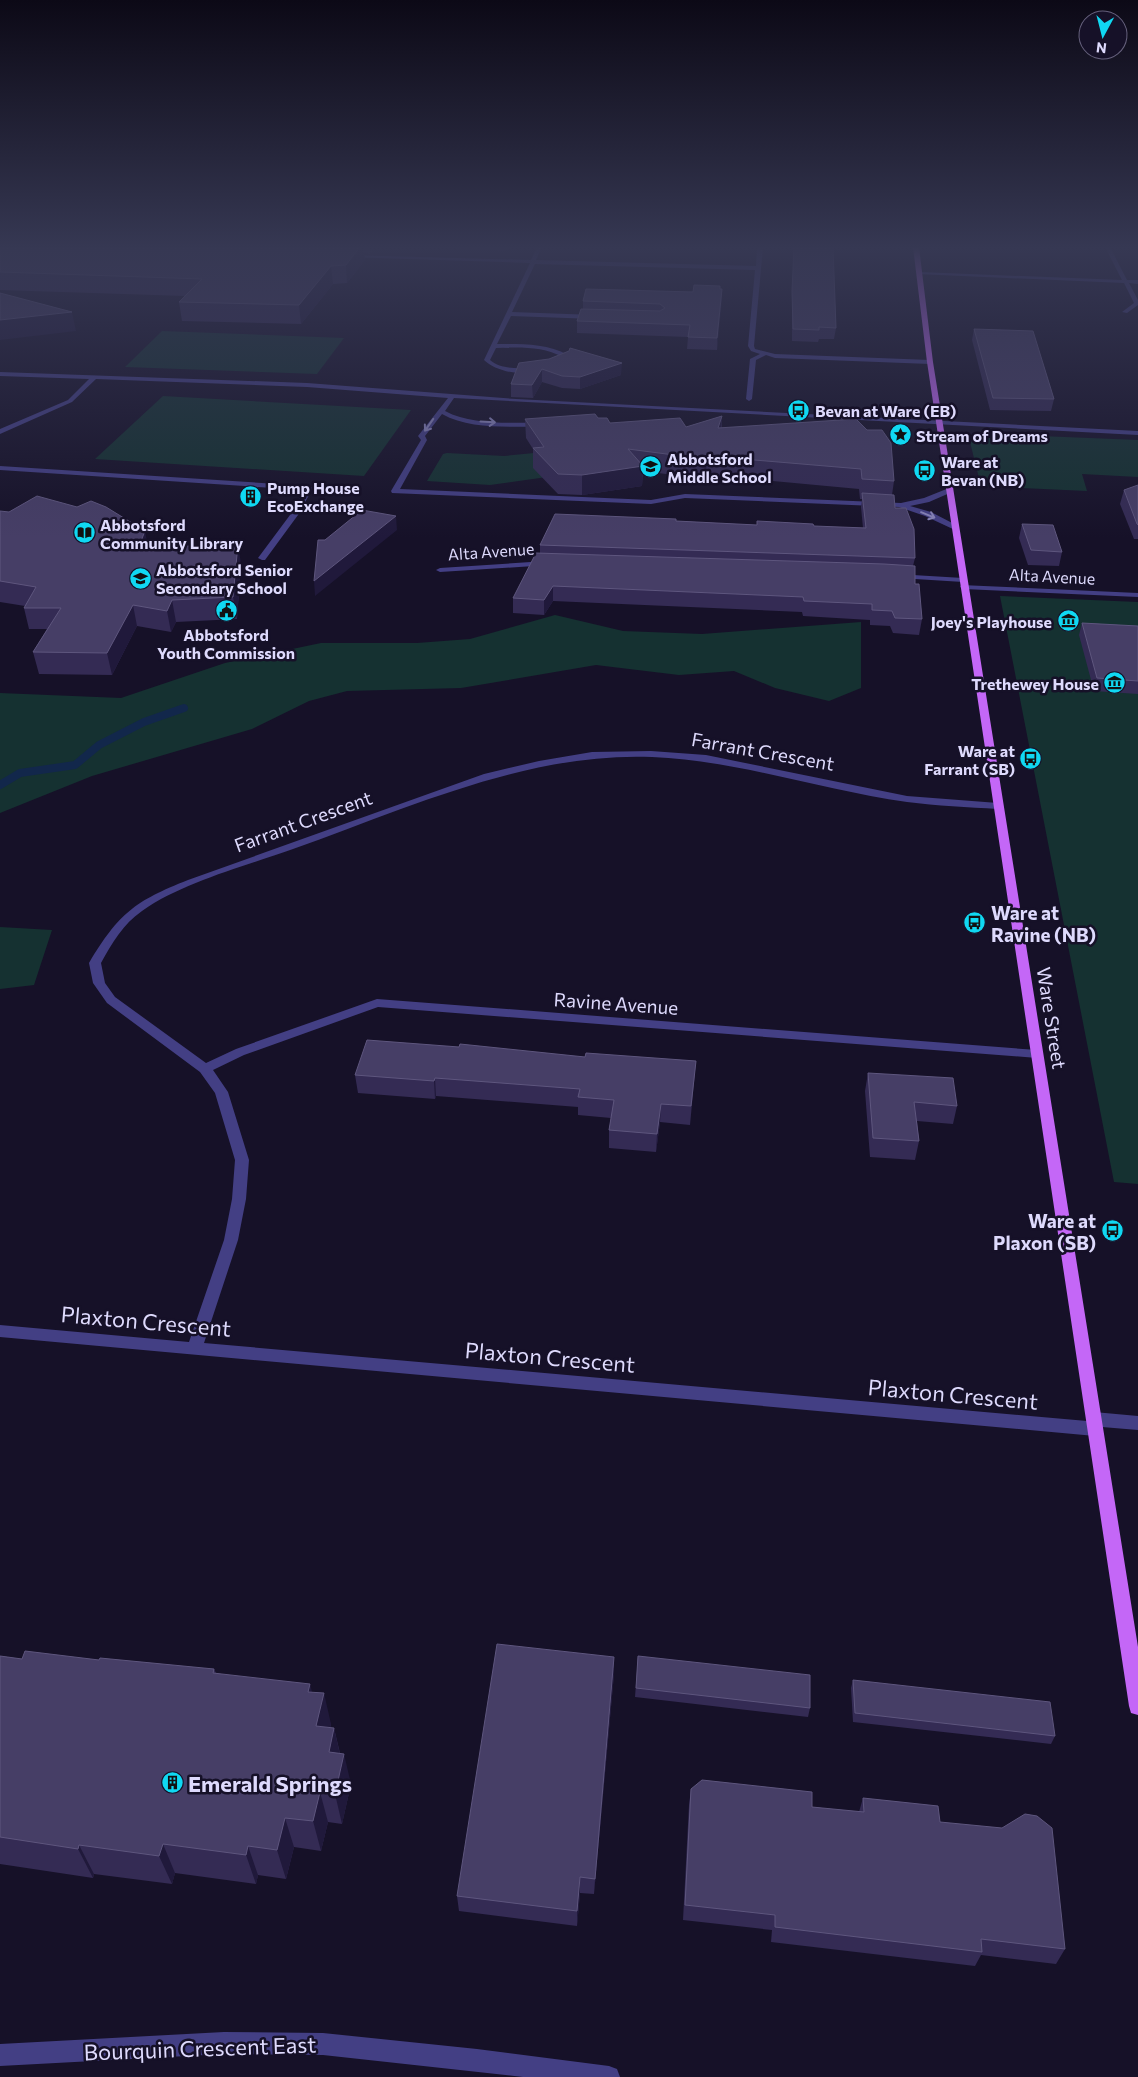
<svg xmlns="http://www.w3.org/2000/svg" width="1138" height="2077" font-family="Commissioner,sans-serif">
<rect width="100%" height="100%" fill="#161128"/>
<path fill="#153131" d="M162 331 344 338 317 374 125 367Z
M163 396 411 410 364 476 95 459Z
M988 434 1138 440V477L1082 474 1087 491 981 486 970 442Z
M447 453 504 456 534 453 547 477 490 485 427 481 443 454Z
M1000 596 1138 602V1184L1114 1182Z
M555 615 623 631 702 634 861 622V688L829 701 775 688 734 671 679 675 596 665 461 688 347 691 309 701 252 729 92 776 0 813V693L121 698 225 663 321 643H417L470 639Z
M0 927 52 930 34 985 0 989Z"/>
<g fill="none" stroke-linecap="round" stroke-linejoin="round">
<path stroke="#12274b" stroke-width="8" d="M0 785 20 773 75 765 99 745 144 722 184 708"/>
<path fill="#433f84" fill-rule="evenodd" d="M537 247H542L536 260 756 266 757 247H763L754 346 755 349 775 354 930 360 933 362 930 364 775 358 766 355 756 360 752 399 749 401 746 399 750 359 760 354 751 351 748 346 755 270 535 264 512 312 595 315 598 317 595 319 511 316 497 344C522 344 546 343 568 355L569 360 559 367 556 365 563 359V357C542 346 519 347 496 348L490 360C502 370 518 368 533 368L536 370C522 377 495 371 484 360L530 263 345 257 348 255 531 260Z
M1105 247H1110L1127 280H1138V284L1129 283 1138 300V305L1127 313 1122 312 1134 303 1124 283 917 274 920 272 1122 280Z
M0 372 307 383 516 399 1138 431V435L454 398 445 411C473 426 511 422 542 423L545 425 542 427C510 426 470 430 442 414L425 436 427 440 400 489 651 500 685 494 901 503 924 498 949 488H952V492L929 502 910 506 931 512 958 526 959 528 955 530 925 516 899 507 685 498 651 504 392 493 391 491 421 440 418 436 448 398 307 387 96 379 72 402 0 434V429L68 400 89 379 0 376Z
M0 466 309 486 313 488 298 515 265 560H262L258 558 290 515 304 490 0 470Z
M546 561 550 563 549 565 440 572 436 570 440 568Z
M896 574 963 578 967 580 963 582 899 578 895 576Z
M961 585 1138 593V597L964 589 960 587Z
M651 751 706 755 907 796 998 803 1003 806 998 809C968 807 937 806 907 802 822 790 740 761 652 757 528 752 408 808 293 849 246 866 183 882 142 911 123 924 112 943 101 963L105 983 115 997 206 1063 236 1049 377 999 1037 1050 1041 1051 1043 1054 1041 1057 1037 1058 378 1007 244 1055 213 1070 228 1092 249 1160 246 1199 238 1240 204 1343 1087 1421 1086 1419 1088 1414 1094 1412 1138 1416V1430L1102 1427 1103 1429 1101 1434 1095 1436 0 1337V1325L189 1342 224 1240 232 1199 235 1160 215 1093 200 1072 107 1003 93 983 89 963C119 913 135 901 188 880L484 774 539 761 592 752Z
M224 2032 323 2033 477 2049 609 2066 617 2069 620 2077H523L323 2055 224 2054 0 2066V2044Z"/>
<path fill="#c467f7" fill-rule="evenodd" d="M913 247H919L933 362 1138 1647V1715L1131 1713 1129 1706 927 362Z"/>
</g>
<path fill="#342b54" d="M0 247H375L370 254 364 253 365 260 347 283 333 284 301 324 182 321 179 302 185 296 0 290Z
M436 247H508L506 251 436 248Z
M794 247H833L836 328 834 339H819L818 342 792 341V302Z
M722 289 717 350 687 349 688 337 577 333V321L583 309V301Z
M974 329 1054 399 1051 411 990 410 972 340Z
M519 363 621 375 580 389 562 388 542 382 533 398 511 397V384Z
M722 416V428L856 419 894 481 892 495 895 508 915 558 913 566 915 584 922 619 919 635 893 633 890 626 870 625V620L803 616 802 612 553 601 544 615 513 613V598L540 553V545L676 521 756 525 863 528 861 507 862 499H860L859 489 706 475 704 479 643 471 642 486 582 495 558 494 533 468V449L526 438 525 419 598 418 610 423 686 427Z
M1138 485V539H1134L1120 504 1124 490Z
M0 511 148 546 241 564 237 619 176 622 171 632 137 626 112 675 39 674 33 652 47 629H29L24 608 25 606 0 602Z
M1022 524 1062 552 1059 566 1028 565 1019 538Z
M1082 623 1138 626V694L1094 691 1079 635Z
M585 1057 696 1061 690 1125 660 1122 656 1152 609 1148V1130L611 1118 578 1115V1107L436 1096 435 1099 358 1093 355 1075Z
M868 1073 957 1106 953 1124 917 1121 919 1141 915 1160 870 1157 865 1091Z
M0 1656 22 1659 99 1660 214 1669 216 1673 312 1692 331 1724 330 1728H334L340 1753 351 1784 342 1824 328 1822 321 1851 294 1847 286 1879 258 1875 256 1884 175 1873 172 1884 94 1874 93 1878 0 1864Z
M638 1656 810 1708 808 1717 635 1697Z
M614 1657V1674L594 1894 580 1893 577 1926 459 1911 457 1896Z
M853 1680 1055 1736 1051 1744 853 1722 851 1688Z
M691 1789 812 1807 859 1812 863 1798 940 1822 1065 1949 1056 1964 981 1955 975 1966 771 1942 772 1930 683 1920 689 1805Z"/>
<path fill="#20193b" d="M360 247H363L365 260 347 283 346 265Z
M369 247H375L370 254Z
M331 266 333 284 301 324 299 305Z
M722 289V300L717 350V338Z
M72 312 76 331 0 340V320Z
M622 363 621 375 580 389V377Z
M542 369V382L533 398 532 385Z
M722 416 721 435 718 428Z
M707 456 706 475 704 479 705 459Z
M643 466 642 486 582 495V475Z
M396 516 397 530 315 596 314 581Z
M145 531 149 552 139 546Z
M238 544 241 564 237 619 233 597Z
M553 586V601L544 615V600Z
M172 600 176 622 171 632 167 611Z
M133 605 137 626 112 675 107 653Z
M435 1078 436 1096 435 1099 434 1081Z
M661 1104 660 1122 656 1152 657 1134Z
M614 1657V1674L594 1894 595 1879Z
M310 1684 318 1716 308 1692Z
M324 1693 331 1724 323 1757 316 1726Z
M334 1728 341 1759 329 1752Z
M344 1754 351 1784 342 1824 335 1794Z
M320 1792 328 1822 321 1851 313 1821Z
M285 1818 294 1847 286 1879 277 1850Z
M163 1844 175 1873 172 1884 159 1856Z
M79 1845 94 1874 93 1878 78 1849Z
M248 1846 258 1875 256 1884 246 1855Z
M580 1877V1893L577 1926V1911Z"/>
<path fill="#463e66" stroke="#5e567e" d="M0 247H360L346 265 331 266 299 305 179 302 202 279 0 272Z
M794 247H833L836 328 819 327V330L793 329 792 291Z
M694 285 720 286V289H722L717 338 688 337 690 325 577 321 581 309 660 311 665 308 660 304 583 301 586 289 693 292Z
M0 293 72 312 0 320Z
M974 329 1033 331 1054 399 993 398Z
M570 348 622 363 580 377 562 376 542 369 532 385 511 384 519 363 549 359 569 351Z
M595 414 598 418H607L610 423 680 418 686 427 722 416 718 428 856 419 867 430H882L891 443 894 481 862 479 861 469 707 456 705 459 628 449 643 466 582 475 558 474 533 448 544 447 525 419Z
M1138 485V525L1137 524 1124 490Z
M862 493 894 495 895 508H906L914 529 915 558 540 545 555 514 676 519V521L757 525V521L813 524 814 526 866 528Z
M37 496 77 507 91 501 106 507 145 531 139 546H204L205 544H238L233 597 172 600 167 611 133 605 107 653 33 652 61 608H24L36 587 0 581V511L9 512Z
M362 510 396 516 314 581 318 540H325Z
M1022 524 1053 525 1062 552 1031 550Z
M536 553 884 564 915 566V584H919L922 619 895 618 892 611 872 610V604L804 601 803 597 553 586 544 600 513 598Z
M1082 623 1138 626V681L1097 678Z
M367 1040 459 1047 460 1044 585 1057 586 1053 696 1061 691 1106 661 1104 657 1134 609 1130 614 1100 578 1097 580 1089 435 1078 434 1081 355 1075Z
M868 1073 953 1078 957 1106 914 1102 919 1141 873 1138Z
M497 1644 614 1657 595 1879 580 1877 577 1911 457 1896Z
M25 1651 99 1660 100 1658 214 1669 213 1673 310 1684 308 1692 324 1693 316 1726 334 1728 329 1752 344 1754 335 1794 320 1792 313 1821 285 1818 277 1850 248 1846 246 1855 163 1844 159 1856 79 1845 78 1849 0 1837V1656L22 1659Z
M638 1656 810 1675V1708L636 1688Z
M853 1680 1050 1702 1055 1736 855 1713Z
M702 1780 812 1792V1807L864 1812 863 1798 938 1806 940 1822 1002 1828 1025 1814 1037 1816 1052 1828 1065 1949 981 1939 982 1952 775 1927V1915L685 1905 691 1789Z"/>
<defs><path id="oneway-shaft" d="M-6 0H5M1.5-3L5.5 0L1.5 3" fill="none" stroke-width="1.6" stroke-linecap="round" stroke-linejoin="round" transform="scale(1.25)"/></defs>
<g stroke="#8985ba">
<use href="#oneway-shaft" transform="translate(488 422) rotate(3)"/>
<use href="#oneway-shaft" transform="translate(429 425) rotate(125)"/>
<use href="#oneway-shaft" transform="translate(928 515) rotate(22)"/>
</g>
<linearGradient id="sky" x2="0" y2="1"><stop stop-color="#0c0916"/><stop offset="0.46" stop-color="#363853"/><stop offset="1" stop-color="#363853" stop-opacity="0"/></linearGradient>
<rect width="1138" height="538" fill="url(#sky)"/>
<defs>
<symbol id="bus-disc" viewBox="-11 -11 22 22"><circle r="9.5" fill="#10d8f2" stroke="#161128"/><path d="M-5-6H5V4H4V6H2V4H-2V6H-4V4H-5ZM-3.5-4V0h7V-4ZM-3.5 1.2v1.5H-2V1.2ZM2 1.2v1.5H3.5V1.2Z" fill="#111"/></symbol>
<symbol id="sight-disc" viewBox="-11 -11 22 22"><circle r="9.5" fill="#10d8f2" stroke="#161128"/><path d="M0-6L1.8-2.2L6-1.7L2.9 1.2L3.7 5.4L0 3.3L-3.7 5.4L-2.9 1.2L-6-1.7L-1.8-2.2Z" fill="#111"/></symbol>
<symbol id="school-disc" viewBox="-11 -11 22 22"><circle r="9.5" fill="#10d8f2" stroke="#161128"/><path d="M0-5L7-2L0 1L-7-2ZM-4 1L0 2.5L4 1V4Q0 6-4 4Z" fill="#111"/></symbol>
<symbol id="building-disc" viewBox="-11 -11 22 22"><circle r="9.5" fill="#10d8f2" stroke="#161128"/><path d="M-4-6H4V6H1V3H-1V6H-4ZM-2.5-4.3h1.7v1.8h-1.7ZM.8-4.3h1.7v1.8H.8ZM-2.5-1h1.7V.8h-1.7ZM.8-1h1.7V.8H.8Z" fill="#111"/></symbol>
<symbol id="library-disc" viewBox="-11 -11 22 22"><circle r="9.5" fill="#10d8f2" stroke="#161128"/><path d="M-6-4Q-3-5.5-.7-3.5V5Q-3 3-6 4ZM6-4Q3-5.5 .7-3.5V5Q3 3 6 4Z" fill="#111"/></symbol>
<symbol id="civic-disc" viewBox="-11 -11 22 22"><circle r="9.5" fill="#10d8f2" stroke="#161128"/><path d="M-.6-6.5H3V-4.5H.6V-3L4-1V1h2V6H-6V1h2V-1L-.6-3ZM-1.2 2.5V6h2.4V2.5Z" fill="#111"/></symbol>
<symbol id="museum-disc" viewBox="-11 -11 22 22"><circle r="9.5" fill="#10d8f2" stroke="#161128"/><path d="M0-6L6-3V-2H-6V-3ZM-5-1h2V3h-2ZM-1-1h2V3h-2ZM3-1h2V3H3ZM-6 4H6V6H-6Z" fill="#111"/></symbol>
</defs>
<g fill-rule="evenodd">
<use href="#bus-disc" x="786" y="398" width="25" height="25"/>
<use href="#sight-disc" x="888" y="422" width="25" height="25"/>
<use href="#school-disc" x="638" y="454" width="25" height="25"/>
<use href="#bus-disc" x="912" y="458" width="25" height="25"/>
<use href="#building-disc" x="238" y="484" width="25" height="25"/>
<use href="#library-disc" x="72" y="520" width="25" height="25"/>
<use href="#school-disc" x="128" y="566" width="25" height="25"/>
<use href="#civic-disc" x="214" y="598" width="25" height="25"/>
<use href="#museum-disc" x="1056" y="608" width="25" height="25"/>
<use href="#museum-disc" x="1102" y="670" width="25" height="25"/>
<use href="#bus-disc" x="1018" y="746" width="25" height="25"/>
<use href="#bus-disc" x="962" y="910" width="25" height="25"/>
<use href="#bus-disc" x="1100" y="1218" width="25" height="25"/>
<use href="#building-disc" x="160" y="1770" width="25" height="25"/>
</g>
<g text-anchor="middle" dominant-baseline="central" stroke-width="5" stroke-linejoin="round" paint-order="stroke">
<g font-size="16" font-weight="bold" fill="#dedafd" stroke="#161128" text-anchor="start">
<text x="815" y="410">Bevan at Ware (EB)</text>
<text x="916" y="435">Stream of Dreams</text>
<text x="667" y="458">Abbotsford<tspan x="667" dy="18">Middle School</tspan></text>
<text x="941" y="461">Ware at<tspan x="941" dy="18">Bevan (NB)</tspan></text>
<text x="267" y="487">Pump House<tspan x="267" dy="18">EcoExchange</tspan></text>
<text x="100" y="524">Abbotsford<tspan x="100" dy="18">Community Library</tspan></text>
<text x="156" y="569">Abbotsford Senior<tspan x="156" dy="18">Secondary School</tspan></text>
<text x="1052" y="621" text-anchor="end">Joey's Playhouse</text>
<text x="226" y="634" text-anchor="middle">Abbotsford<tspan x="226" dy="18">Youth Commission</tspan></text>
<text x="1099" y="683" text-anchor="end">Trethewey House</text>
<text x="1015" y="750" text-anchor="end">Ware at<tspan x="1015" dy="18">Farrant (SB)</tspan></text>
</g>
<g font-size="16" fill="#dedafd" stroke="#161128">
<text transform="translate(491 551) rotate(-4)">Alta Avenue</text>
<text transform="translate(1052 576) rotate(3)">Alta Avenue</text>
</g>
<g font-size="19" fill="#dedafd" stroke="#161128">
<text transform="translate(763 751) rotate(10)">Farrant Crescent</text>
<text transform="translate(303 821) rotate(-20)">Farrant Crescent</text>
<text transform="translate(616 1003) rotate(4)">Ravine Avenue</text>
<text transform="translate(1052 1018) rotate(81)">Ware Street</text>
</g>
<g font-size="19" font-weight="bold" fill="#dedafd" stroke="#161128" text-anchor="start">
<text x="991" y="912">Ware at<tspan x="991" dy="22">Ravine (NB)</tspan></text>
<text x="1096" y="1220" text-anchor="end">Ware at<tspan x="1096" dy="22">Plaxon (SB)</tspan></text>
</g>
<g font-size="22" fill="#dedafd" stroke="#161128">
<text transform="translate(146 1321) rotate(5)">Plaxton Crescent</text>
<text transform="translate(550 1357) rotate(5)">Plaxton Crescent</text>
<text transform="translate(953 1394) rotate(5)">Plaxton Crescent</text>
<text transform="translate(200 2048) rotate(-2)">Bourquin Crescent East</text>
</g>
<g font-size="22" font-weight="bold" fill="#dedafd" stroke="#161128" text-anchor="start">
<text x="188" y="1783">Emerald Springs</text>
</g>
</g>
<g transform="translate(1103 35) rotate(187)"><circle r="24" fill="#161128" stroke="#66617d"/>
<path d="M0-4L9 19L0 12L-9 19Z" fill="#10d8f2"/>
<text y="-8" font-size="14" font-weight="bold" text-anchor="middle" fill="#dedafd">N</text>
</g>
</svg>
